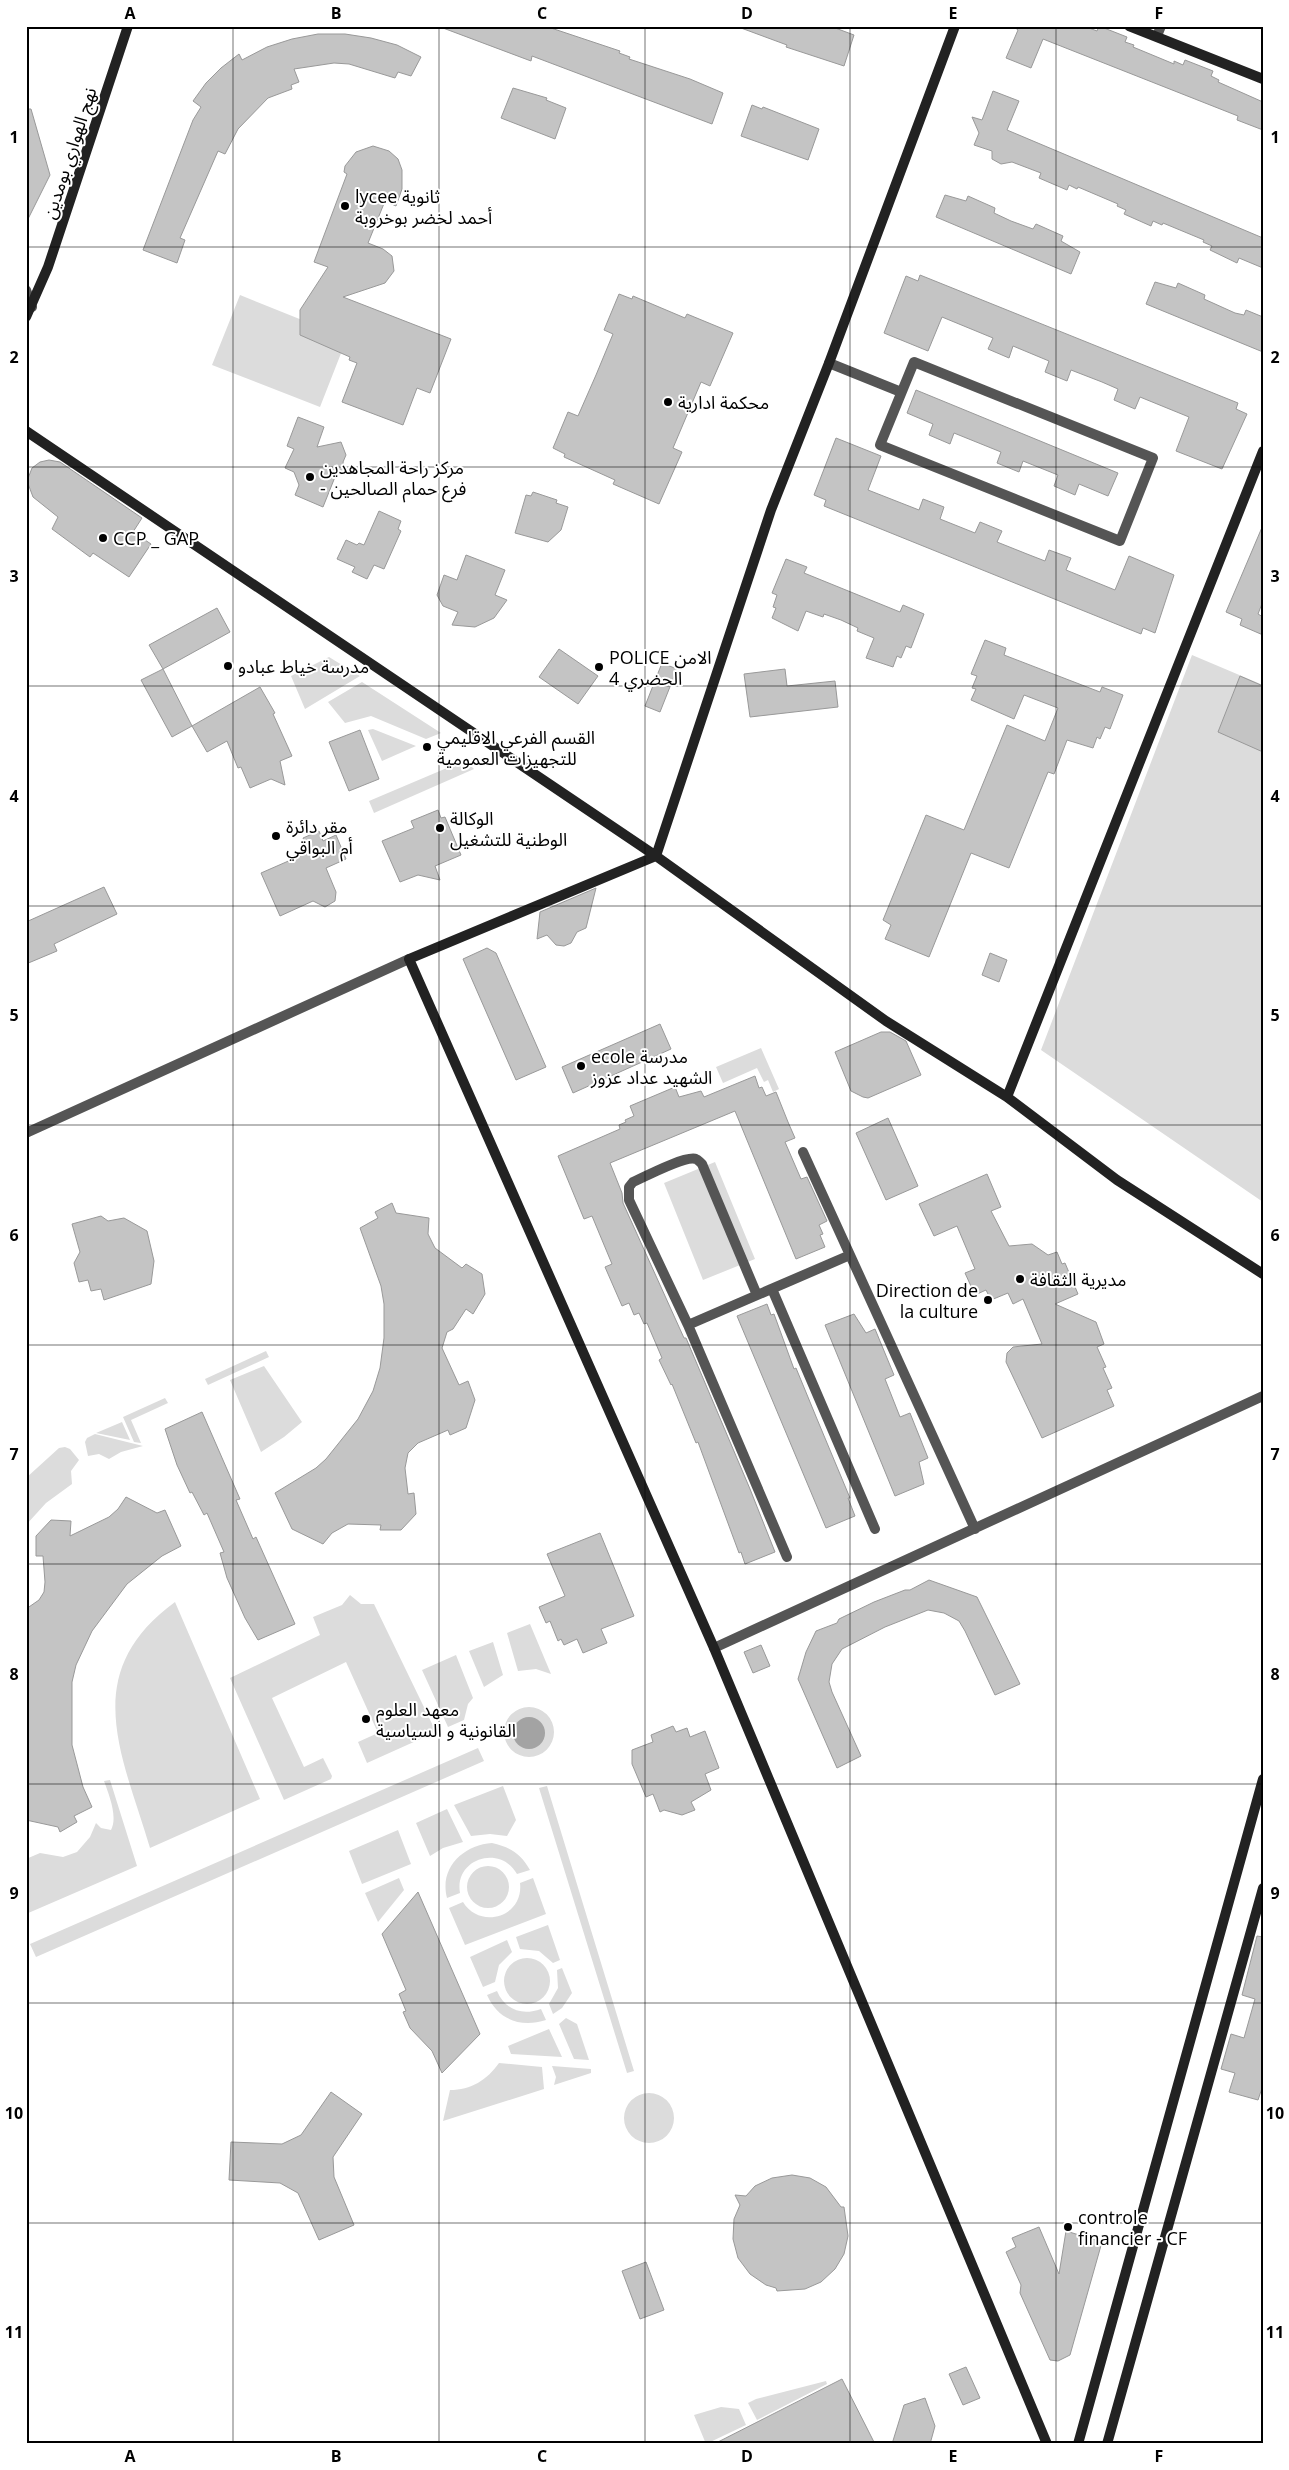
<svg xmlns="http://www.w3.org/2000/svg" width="1289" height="2470" font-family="'Open Sans','Noto Sans Arabic',sans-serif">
<rect width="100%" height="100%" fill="#fff"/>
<path fill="#dcdcdc" d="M240 295 347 338 320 407 212 365Z
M1192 655 1263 685V1202L1041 1050Z
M329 657 360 676 305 709 291 676Z
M362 682 441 733 426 739 371 716 345 723 328 702Z
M373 729 416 746 382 761 368 730Z
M461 762 468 763 474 769 374 813 369 801Z
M761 1048 779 1089 773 1092 768 1080 764 1082 757 1068 723 1083 716 1067Z
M715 1162 755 1259 703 1280 664 1183Z
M266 1351 269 1357 208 1385 205 1379Z
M264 1366 302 1422 284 1437 261 1452 230 1380Z
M165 1398 168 1403 131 1420 141 1443 134 1442 123 1417Z
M122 1422 130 1440 96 1433Z
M95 1434 143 1446 121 1452 109 1459 99 1454 88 1456 85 1442 87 1438Z
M65 1447 70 1449 79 1460 71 1471 72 1484 46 1503 26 1525V1478L59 1448Z
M350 1595 361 1604H374L436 1732 367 1763 358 1742 378 1733 346 1662 272 1698 304 1767 323 1758 332 1776 331 1779 284 1800 230 1678 320 1635 313 1617 342 1605Z
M175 1602 260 1799 150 1848C122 1754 78 1673 175 1602Z
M530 1624 551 1674 536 1669 518 1671 507 1633Z
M493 1642 503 1675 484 1687 469 1651Z
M456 1655 473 1698 468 1704 464 1720 448 1727 422 1670Z
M504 1732a25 25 0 1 1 50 0a25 25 0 1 1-50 0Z
M478 1748 484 1761 36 1957 30 1944Z
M110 1780 137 1866 26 1914V1859L40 1853 63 1857 77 1852 90 1837 96 1823 101 1828 111 1830C118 1817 109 1795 104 1781Z
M503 1786 516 1820 507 1836 490 1834 471 1836 454 1805Z
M547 1786 634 2071 627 2073 539 1788Z
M447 1809 463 1842 443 1848 430 1856 416 1823Z
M398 1830 411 1864 362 1884 349 1851Z
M492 1843C510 1847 521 1854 530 1870L517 1874C500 1844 454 1859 460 1893L447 1898C439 1867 464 1845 492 1843Z
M467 1887a21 21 0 1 1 42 0a21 21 0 1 1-42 0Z
M399 1878 404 1890 378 1922 365 1893Z
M533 1878 546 1914 465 1945 449 1908 463 1902C480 1930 524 1917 520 1883Z
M548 1925 560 1960 553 1963 539 1951 520 1949 516 1937Z
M507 1940 512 1952 499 1965 495 1982 483 1987 470 1957Z
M504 1981a23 23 0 1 1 46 0a23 23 0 1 1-46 0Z
M562 1968 572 1993 562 2008 553 2014 549 2004 558 1988 557 1970Z
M497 1991C505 2010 522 2016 541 2009L546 2020C521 2028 498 2020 487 1995Z
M566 2018 577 2024 589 2060 574 2059 559 2024Z
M549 2029 562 2057 511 2054 508 2046Z
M499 2063 542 2067 544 2089 443 2121 450 2090C471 2090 487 2080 499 2063Z
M552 2066 591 2069V2073L554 2085 556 2077Z
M624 2118a25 25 0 1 1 50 0a25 25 0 1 1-50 0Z
M826 2381 827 2384 757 2420 748 2403 756 2399Z
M721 2407 739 2409 746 2425 706 2444 694 2415Z"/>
<path fill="#a3a3a3" d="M513 1733a16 16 0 1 1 32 0a16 16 0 1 1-32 0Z"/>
<path fill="#c4c4c4" stroke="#999" d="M443 26H545L620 51 619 53 630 57 629 59 690 79 723 93 712 124 532 56 531 61 443 28Z
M741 26H830L854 35 844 66 786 47 787 45 741 28Z
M1013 26H1084L1097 31 1099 26 1127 37 1125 42 1134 45 1133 47 1174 64V61L1183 65 1185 60 1213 71 1211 76 1219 80 1218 82 1263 102V130L1237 120 1238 116 1043 39 1031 68 1006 58 1018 30Z
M318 34H345L371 38 397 45 421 57 411 76 398 72 395 78 349 64 334 63 294 69 299 82 291 85 292 89 268 98 238 129 225 154 218 151 180 238 185 240 177 263 143 250 193 120 201 107 193 101 206 83 221 68 239 54 242 60 267 47 292 39Z
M513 88 547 98 546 100 566 108 555 139 501 118Z
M993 91 1019 101 1007 130 1263 238V268L1239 258 1237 263 1210 250 1212 246 1203 242 1204 240 1163 223 1162 225 1153 221 1151 226 1124 214 1126 210 1117 206 1118 204 1078 187 1077 189 1069 185 1067 190 1039 178 1041 173 1012 162 1001 164 992 159V151L974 145 979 133 972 117 982 120Z
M752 105 762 109 763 107 819 129 808 160 741 136Z
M26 109H31L50 175 26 223Z
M373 146 389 151 398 159 402 170V189L396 206 385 201 368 243 383 249 392 256 394 271 385 283 343 297 451 339 430 393 417 388 403 425 342 402 357 363 349 360 350 357 300 335V310L328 267 314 262 347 174 344 172 345 166 356 152Z
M945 195 966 201 968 196 995 208 994 213 1011 221 1033 229 1036 224 1063 236 1061 241 1080 252 1071 274 936 217Z
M920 275 1238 403 1236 409 1247 414 1222 469 1176 451 1189 417 1140 397 1135 409 1114 400 1118 389 1102 382 1071 370 1067 381 1045 372 1049 361 1013 346 1009 358 988 349 993 338 942 317 928 351 884 333 906 276 918 281Z
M1155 282 1176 288 1178 283 1205 295 1204 299 1235 313 1244 315 1246 310 1263 317V352L1146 304Z
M619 294 632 299 633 296 685 318 687 314 733 333 710 386 701 382 673 448 682 452 659 504 613 484 615 480 564 457 565 454 553 448 568 412 578 416 596 375 613 334 604 330Z
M916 390 1118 473 1108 496 1079 484 1075 495 1054 486 1058 475 1023 461 1019 472 997 463 1001 452 954 433 950 444 929 435 933 424 907 413Z
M298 417 324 427 317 447 341 442 346 455 343 462 345 472H337L323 507 295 495 299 485 294 472 285 468 294 449 287 446Z
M836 438 881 456 868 490 919 510 923 499 944 507 940 519 975 533 980 522 1002 531 997 542 1027 554 1045 561 1049 550 1071 558 1066 570 1115 590 1129 556 1174 575 1155 633 1143 628 1141 634 824 506 826 500 814 495Z
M49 460 60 462 142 518 133 532 151 544 129 577 93 553 90 557 52 529 58 517 33 497 27 481 32 468 40 462Z
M533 492 557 500 556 503 568 507 561 530 548 542 515 533 526 495 531 496Z
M379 511 401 521 398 529 401 531 384 569 374 565 367 579 352 572 355 567 337 559 346 540 357 545 359 543 364 545Z
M1263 525V601L1258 614 1263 617V635L1240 625 1242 619 1226 612Z
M466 555 505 570 495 595 507 600 494 618 475 627 452 625 458 612 443 606 437 595 444 575 457 580Z
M786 559 807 567 804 573 900 612 903 605 924 614 911 648 906 646 901 658 897 656 893 667 866 658 874 638 857 631 858 628 841 620 824 614 823 617 806 611 798 631 772 618 776 608 773 607 777 595 772 593Z
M217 608 230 632 163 669 149 645Z
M985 640 1006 648 1004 655 1100 692 1102 687 1123 695 1110 729 1105 727 1100 739 1097 737 1093 748 1067 740 1054 774 1048 772 1009 868 971 853 929 957 885 939 891 925 883 920 926 815 964 830 1007 725 1045 741 1058 708 1024 695 1014 719 971 700 976 689 972 688 977 676 971 674Z
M559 649 598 676 578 704 539 677Z
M662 663 677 669 660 712 645 706Z
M163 669 192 726 172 737 141 680Z
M785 669 787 686 835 681 838 707 750 717 744 674Z
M1240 676 1263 686V752L1218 732Z
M260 687 275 713 273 714 292 756 280 761 285 785 271 779 250 788 241 767 238 768 227 741 207 752 192 726Z
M360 730 379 779 349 791 329 742Z
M438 810 441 818 445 817 461 855 435 866 440 880 418 875 400 882 382 841 414 828 411 821Z
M319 831 323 841 336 835 346 859 326 868 336 892 335 901 325 907 313 901 280 916 261 873 309 852 303 838Z
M104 887 117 914 54 944 57 951 26 964V922Z
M596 888 586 928 577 932 571 943 564 946 556 945 547 935 537 939 540 912Z
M487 948 496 953 546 1067 516 1080 463 959Z
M990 953 1007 960 999 982 982 975Z
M660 1024 671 1049 573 1093 562 1067Z
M881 1032H890L906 1041 921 1075 868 1098 863 1097 851 1091 835 1052Z
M755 1076 759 1088 762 1087 766 1096 776 1092 788 1122 795 1138 785 1142 801 1179 807 1177 827 1221 819 1225 823 1234 820 1235 825 1247 796 1259 735 1111 610 1163 622 1193 623 1203 684 1338H686L750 1489 775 1552 745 1564 741 1552 739 1553 698 1442 696 1443 672 1384 671 1385 659 1360 662 1358 647 1323 644 1324 639 1313 634 1315 629 1303 622 1306 605 1267 612 1264 592 1216 584 1219 558 1156 620 1129 619 1125 626 1122 625 1120 634 1116 630 1106 675 1087 679 1097 701 1091 704 1097Z
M888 1118 918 1186 886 1200 856 1133Z
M987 1174 1001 1207 991 1211 1009 1246 1032 1244 1048 1255 1057 1252 1062 1264 1065 1263 1078 1294 1055 1304 1096 1322 1104 1344 1097 1347 1106 1367 1103 1368 1112 1388 1107 1390 1114 1406 1042 1438 1006 1362 1007 1353 1013 1347 1042 1344 1023 1299 1013 1304 1008 1293 991 1300 986 1290 975 1295 965 1273 975 1269 957 1226 934 1236 919 1204Z
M392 1203 396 1213 429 1218 428 1234 435 1248 462 1268 466 1264 482 1274 485 1294 473 1314 466 1309 453 1329 447 1332 442 1348 459 1385 468 1381 475 1400 466 1428 450 1435 448 1430 418 1443 408 1453 405 1468 408 1494 414 1493 416 1514 401 1530H380L381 1525 348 1524 332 1533 323 1544 292 1529 275 1493 316 1468 326 1459 358 1419 373 1391 380 1368 384 1338V1304L381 1286 360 1228 378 1218 375 1212Z
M101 1216 108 1221 124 1218 147 1231 154 1261 151 1284 104 1300 101 1289 91 1291 88 1280 79 1282 74 1263 80 1252 72 1224Z
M767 1304 771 1315 774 1314 794 1369 796 1368 817 1419 850 1498H848L855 1516 826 1528 737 1316Z
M854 1314 866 1333 875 1329 894 1375 885 1379 900 1417 910 1413 928 1458 919 1462 924 1484 895 1496 825 1325Z
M202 1412 240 1499 236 1500 253 1539 256 1537 295 1624 258 1640 245 1618 227 1578 220 1553 224 1552 207 1513 204 1515 192 1492 190 1493 177 1465 165 1429Z
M126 1497 157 1513 165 1510 181 1546 162 1556 127 1584 92 1631 76 1665 72 1682V1745L83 1787 92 1807 74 1816 77 1822 60 1832 58 1827 26 1820V1609L39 1600 44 1592 45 1582 43 1556H36V1536L51 1520 71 1521 70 1536 109 1517 118 1509Z
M600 1533 634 1616 601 1629 607 1643 583 1653 577 1639 564 1645 561 1639 558 1641 550 1621 546 1623 539 1607 565 1596 547 1554Z
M929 1580 977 1597 1020 1684 995 1695 965 1631 959 1621 944 1613 928 1610 885 1627 842 1649 832 1664 829 1682 832 1692 861 1756 837 1768 798 1679 806 1652 816 1631 837 1623 839 1619 874 1602 905 1590H910Z
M761 1645 770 1666 753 1673 744 1652Z
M673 1726 676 1732 687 1728 690 1737 705 1731 719 1768 705 1774 711 1790 691 1802 695 1810 682 1815 664 1810 660 1812 653 1794 646 1797 632 1764V1750L653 1742 651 1735Z
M418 1892 480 2034 442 2073 432 2051 410 2028 403 2012 406 2011 399 1994 406 1990 382 1934Z
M1257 1936 1263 1937V2085L1258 2100 1229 2092 1235 2073 1221 2069 1231 2034 1244 2038 1255 1999 1242 1995Z
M331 2092 362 2114 333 2157 334 2177 354 2225 319 2240 298 2193 280 2183 229 2180 231 2142 282 2144 301 2135Z
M792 2175 810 2178 826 2187 841 2207H844L848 2236 844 2254 835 2269 821 2282 805 2289 777 2291 776 2288 766 2285 750 2274 738 2258 733 2239 734 2219 740 2205 735 2195 746 2196 755 2186 772 2178Z
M1039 2227 1059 2274 1066 2231 1102 2242 1070 2355 1058 2361 1050 2360 1020 2293 1021 2285 1006 2252 1016 2247 1012 2238Z
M646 2262 664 2310 640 2319 622 2271Z
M966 2367 980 2398 963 2405 949 2374Z
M842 2379 875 2444H714Z
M925 2398 935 2426 930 2444H892L904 2405Z"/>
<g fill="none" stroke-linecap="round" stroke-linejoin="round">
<path stroke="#555" stroke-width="10" d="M1157 36 1161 26
M26 290 32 307
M914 362 1153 458 1120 541 880 445Z
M829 363 901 392
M26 1133 409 959
M803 1152 975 1529
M772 1289 875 1529
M757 1295 702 1164C701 1163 697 1159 696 1159 686 1155 644 1177 633 1182L629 1187V1200L688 1325 787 1557
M688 1325 850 1255
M714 1648 1263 1396"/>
<path stroke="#222" stroke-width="10" d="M955 26 829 363 771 510 656 856 409 959 714 1648 1047 2444
M1129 26 1263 79
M26 317 48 267 128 26
M26 431 656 856 886 1021 1007 1097 1117 1180 1263 1274
M1007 1097 1263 451
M1078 2444 1263 1779
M1107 2444 1263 1888"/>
</g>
<path fill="none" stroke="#000" stroke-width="1" stroke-opacity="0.55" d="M233 26V2444M439 26V2444M645 26V2444M850 26V2444M1056 26V2444M26 247H1263M26 467H1263M26 686H1263M26 906H1263M26 1125H1263M26 1345H1263M26 1564H1263M26 1784H1263M26 2003H1263M26 2223H1263"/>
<g fill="#000" stroke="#fff" stroke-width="2">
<circle cx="345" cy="206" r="5"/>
<circle cx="668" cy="402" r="5"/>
<circle cx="310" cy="477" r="5"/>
<circle cx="103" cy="538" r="5"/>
<circle cx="228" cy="666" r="5"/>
<circle cx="599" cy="667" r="5"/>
<circle cx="427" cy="747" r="5"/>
<circle cx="440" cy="828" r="5"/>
<circle cx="276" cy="836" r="5"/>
<circle cx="581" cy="1066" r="5"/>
<circle cx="1020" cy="1279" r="5"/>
<circle cx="988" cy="1300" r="5"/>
<circle cx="366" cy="1719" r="5"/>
<circle cx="1068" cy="2227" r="5"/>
</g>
<g text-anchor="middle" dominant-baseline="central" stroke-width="4" stroke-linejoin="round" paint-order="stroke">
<g font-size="18" fill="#000" stroke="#fff">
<text transform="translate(69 153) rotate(-72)">نهج الهواري بومدين</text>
</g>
<g font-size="18" fill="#000" stroke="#fff" text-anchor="start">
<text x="355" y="196">lycee ثانوية<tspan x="355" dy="21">أحمد لخضر بوخروبة</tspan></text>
<text x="678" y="402">محكمة ادارية</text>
<text x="320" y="467">مركز راحة المجاهدين<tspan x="320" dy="21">- فرع حمام الصالحين</tspan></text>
<text x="113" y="538">CCP _ GAP</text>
<text x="609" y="657">POLICE الامن<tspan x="609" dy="21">الحضري 4</tspan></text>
<text x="238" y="666">مدرسة خياط عبادو</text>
<text x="437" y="737">القسم الفرعي الاقليمي<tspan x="437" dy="21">للتجهيزات العمومية</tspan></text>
<text x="450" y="818">الوكالة<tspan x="450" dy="21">الوطنية للتشغيل</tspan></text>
<text x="286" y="826">مقر دائرة<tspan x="286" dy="21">أم البواقي</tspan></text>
<text x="591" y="1056">ecole مدرسة<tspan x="591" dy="21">الشهيد عداد عزوز</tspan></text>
<text x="1030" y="1279">مديرية الثقافة</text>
<text x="978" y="1290" text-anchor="end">Direction de<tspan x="978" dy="21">la culture</tspan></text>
<text x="376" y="1709">معهد العلوم<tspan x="376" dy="21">القانونية و السياسية</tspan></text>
<text x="1078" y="2217">controle<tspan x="1078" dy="21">financier - CF</tspan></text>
</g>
</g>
<rect width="1289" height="2470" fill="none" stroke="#ffffff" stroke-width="55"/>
<rect x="28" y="28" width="1234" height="2414" fill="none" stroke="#000" stroke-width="2"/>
<g font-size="16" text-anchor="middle" font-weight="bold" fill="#000">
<text x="130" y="19">A</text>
<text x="336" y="19">B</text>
<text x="542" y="19">C</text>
<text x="747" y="19">D</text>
<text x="953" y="19">E</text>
<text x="1159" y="19">F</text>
<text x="14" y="143">1</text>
<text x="1275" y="143">1</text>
<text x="14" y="363">2</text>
<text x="1275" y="363">2</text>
<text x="14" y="582">3</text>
<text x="1275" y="582">3</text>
<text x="14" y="802">4</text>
<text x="1275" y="802">4</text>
<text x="14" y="1021">5</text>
<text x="1275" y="1021">5</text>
<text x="14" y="1241">6</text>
<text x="1275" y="1241">6</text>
<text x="14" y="1460">7</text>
<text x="1275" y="1460">7</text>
<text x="14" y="1680">8</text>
<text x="1275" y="1680">8</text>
<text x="14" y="1899">9</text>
<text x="1275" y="1899">9</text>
<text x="14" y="2119">10</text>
<text x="1275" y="2119">10</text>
<text x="14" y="2338">11</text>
<text x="1275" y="2338">11</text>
<text x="130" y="2462">A</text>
<text x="336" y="2462">B</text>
<text x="542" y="2462">C</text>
<text x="747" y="2462">D</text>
<text x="953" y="2462">E</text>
<text x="1159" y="2462">F</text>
</g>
</svg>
